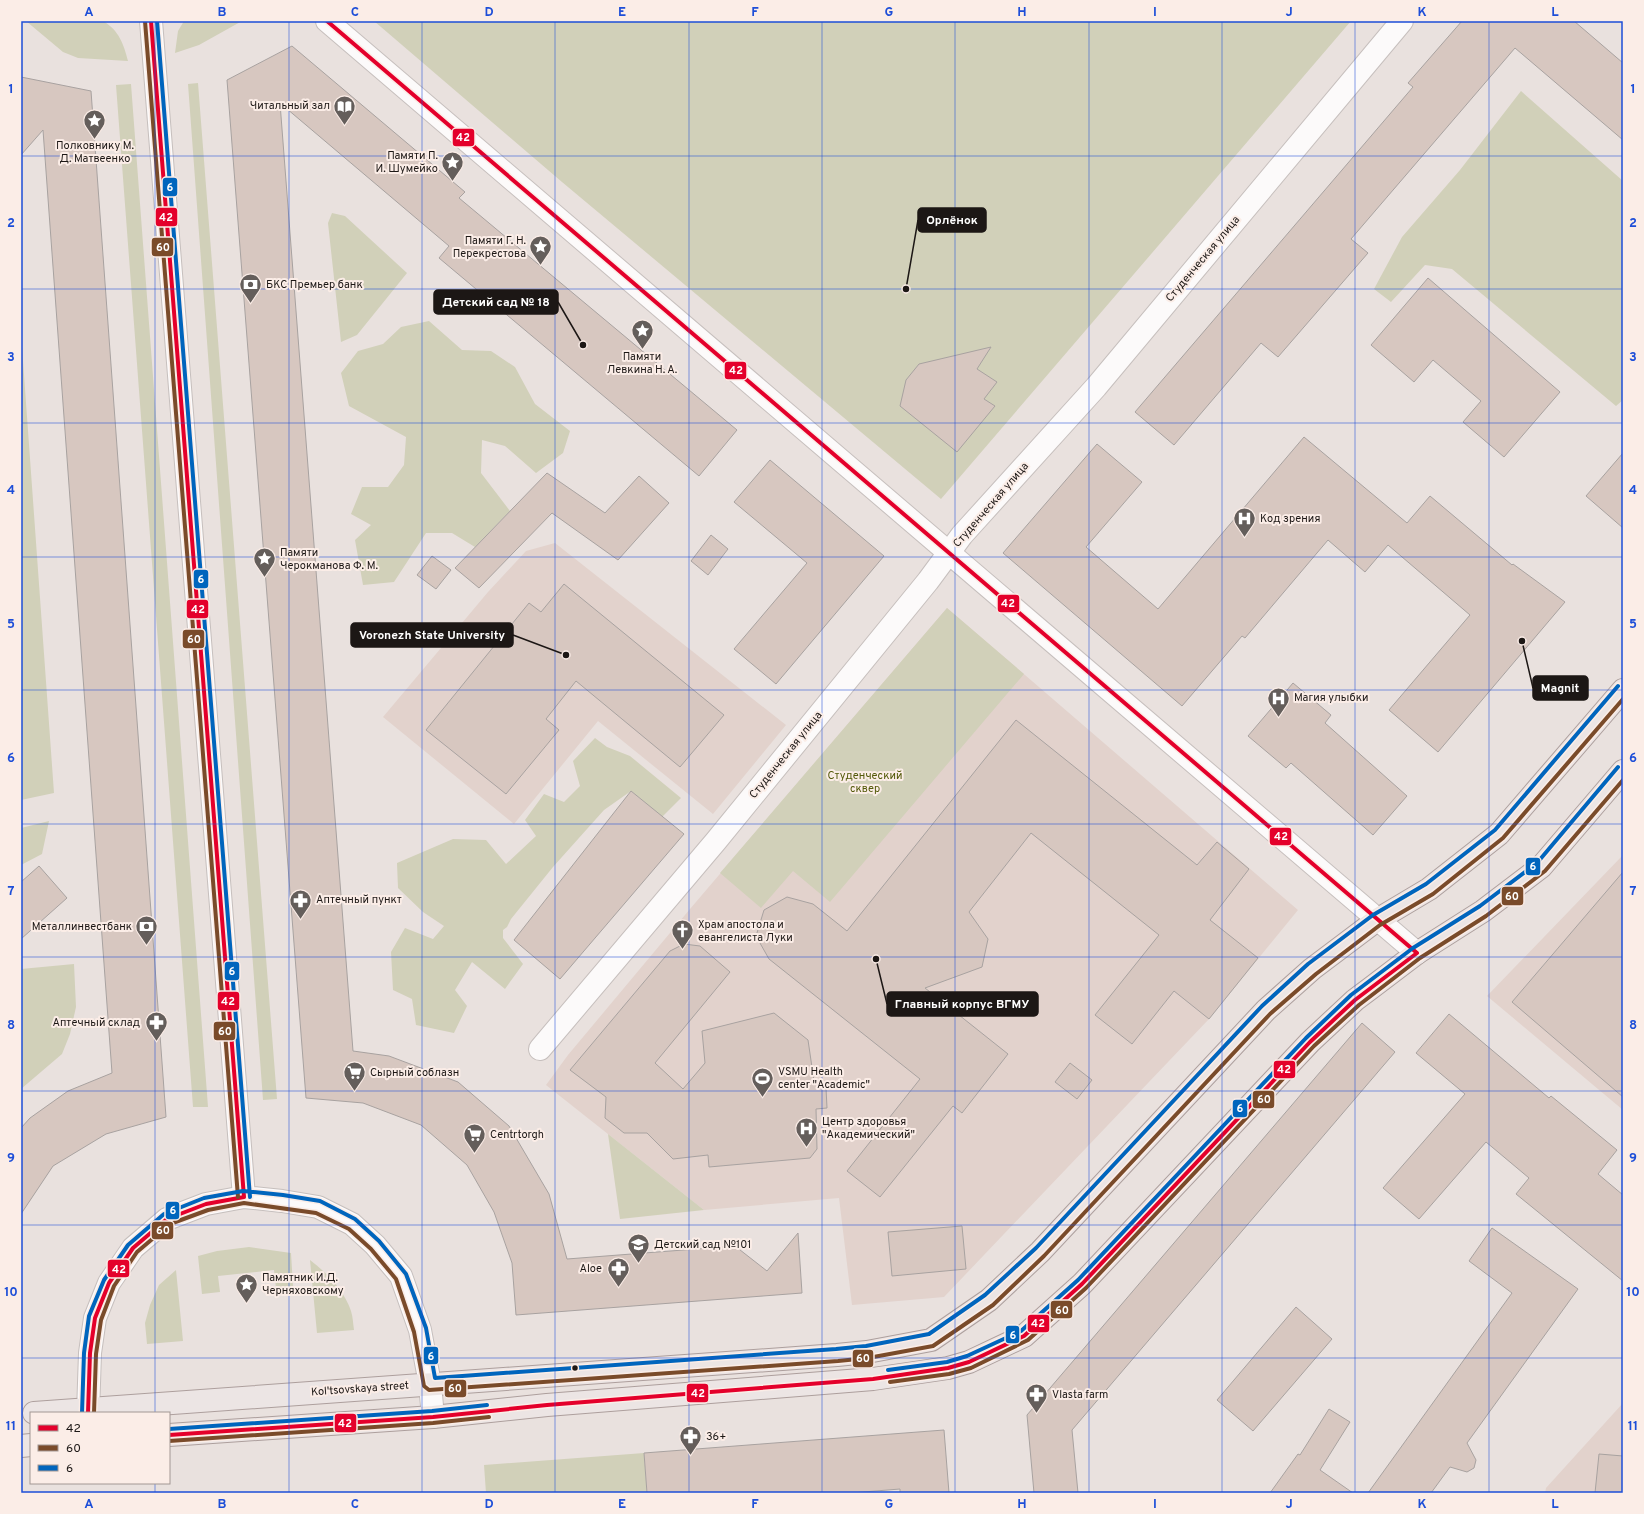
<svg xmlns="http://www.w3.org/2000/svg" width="1644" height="1514" font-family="Overpass,sans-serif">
<rect width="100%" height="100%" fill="#e9e1de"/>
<path fill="#e2d2cc" d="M555 543 786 725 713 814 598 721 514 824 383 717 488 592 526 551Z
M947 608 1298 910 1209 1019 944 1297 852 1305 839 1198 704 1210 546 1085 568 1055 690 909Z
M1623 855V1110L1487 996Z
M1623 1403V1493H1545L1546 1488Z"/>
<path fill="#d1d0b9" d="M26 21H103C119 30 124 45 128 61L78 58 63 52Z
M184 21H242L199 45 175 53 178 31Z
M374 21H1351L941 499 562 182Z
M198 83 277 1099 263 1100 188 84Z
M131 84 208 1107H193L116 85Z
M1521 91 1623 181V400L1616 406 1452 269 1425 265 1391 302 1374 289 1402 237 1460 170Z
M332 213 345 216 407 273 357 335 341 342 328 223Z
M429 321 462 350 491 351 515 367 535 404 570 431 563 453 536 473 505 446 482 440 481 473 510 511 475 547 452 533H426L394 582 363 585 355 540 371 525 351 514 362 487H388L404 465 406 437 349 406 341 373 358 351 383 344 401 327Z
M21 333 54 793 21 800Z
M947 608 1024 674 830 902 793 871 761 908 720 873Z
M595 738 607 747 630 756 681 798 662 817 631 791 604 810 553 867 511 919 507 927 503 930V938L523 964 505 989 472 962 455 990 467 1006 454 1033 416 1025 412 999 393 990 391 952 405 928 433 939 444 926 423 912 398 888 397 863 453 839 486 840 506 864 536 836 525 820 544 794 564 802 580 786 573 761Z
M49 821 42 854 21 865V828Z
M74 964 76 1007 70 1034 62 1054 21 1089V969Z
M608 1134 704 1210 620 1219Z
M249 1247 291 1253 293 1286 276 1288 274 1270 218 1276 220 1292 202 1294 198 1256 217 1251Z
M310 1260C327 1273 344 1290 351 1311 353 1317 353 1324 354 1330L317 1333Z
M176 1270 183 1341 147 1344 145 1323 150 1305 159 1285Z
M644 1453 647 1493H486L484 1465Z"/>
<path fill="#d7c7c0" stroke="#a8a2a0" d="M1462 21H1574L1623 63V140L1515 48 1351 239 1368 253 1278 357 1261 343 1174 445 1135 412 1413 87 1408 83Z
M292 46 465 192 459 198 737 430 699 476 439 258 449 246 280 103 353 1051 389 1056 458 1082 509 1126 549 1194 567 1259 735 1246 767 1271 798 1233 802 1293 516 1315 512 1263 494 1212 467 1165 421 1125 363 1103 306 1098 227 80Z
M21 77 91 91 166 1117 106 1134 53 1166 21 1214V1128L30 1118 68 1091 112 1073 43 130 21 155Z
M1428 278 1560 392 1504 457 1463 422 1481 401 1433 360 1414 382 1371 345Z
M991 347 977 369 997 382 984 399 995 406 957 452 900 406 906 380 919 364Z
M1304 437 1407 523 1430 496 1512 565 1513 564 1565 602 1438 752 1389 710 1470 615 1388 545 1365 572 1328 540 1245 638 1242 636 1182 706 1003 553 1097 444 1142 482 1086 547 1158 609Z
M1623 453V528L1586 496Z
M770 460 884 556 776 684 734 649 807 563 734 502Z
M547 473 605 513 639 476 669 503 618 560 552 513 479 588 455 568Z
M711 535 728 549 708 575 691 561Z
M432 556 451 570 436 589 417 575Z
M564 584 724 715 680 767 576 681 546 719 559 730 506 794 426 730 529 603 541 612Z
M1293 683 1331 715 1325 723 1407 796 1373 835 1291 763 1286 768 1248 736Z
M1016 720 1197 865 1217 842 1249 869 1210 920 1258 958 1209 1019 1174 991 1132 1044 1095 1015 1159 935 1031 833 969 912 988 939 982 967 925 988 1008 1054 962 1113 953 1106 880 1197 847 1171 920 1079 769 959 756 936 764 910 787 897 813 904 847 931Z
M631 791 684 834 560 979 514 940Z
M39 866 67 898 21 939V882Z
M1623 872V1097L1512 1002Z
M684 944 700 946 730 972 655 1063 683 1089 705 1063 702 1031 774 1013 808 1040 814 1081 826 1088 827 1108 816 1109 817 1149 810 1158 709 1167 708 1155 673 1159 647 1133H624L605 1118 606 1097 570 1070 670 951Z
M1449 1014 1549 1098 1551 1096 1617 1150 1598 1174 1623 1195V1281L1516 1194 1529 1178 1486 1142 1419 1219 1383 1188 1465 1094 1416 1053Z
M1362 1023 1395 1052 1072 1430 1078 1493H1034L1027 1415Z
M1070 1063 1092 1080 1077 1099 1055 1082Z
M962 1226 966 1269 892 1276 888 1232Z
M1492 1228 1578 1289 1467 1443 1476 1460 1474 1468 1467 1472 1450 1467 1431 1493H1368L1512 1293 1469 1261Z
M1296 1307 1332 1339 1253 1431 1217 1400Z
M1329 1409 1350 1422 1320 1470 1353 1493H1270L1298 1454 1300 1455Z
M944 1430 949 1493H900V1489L851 1493H647L644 1453Z
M1599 1454 1623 1456V1493H1595Z"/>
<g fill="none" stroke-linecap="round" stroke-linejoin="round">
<defs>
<path id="minor" d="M151 21 244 1197
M327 21 1417 953
M540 1049 716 841 928 581 962 535 1096 387 1402 21
M88 1413 90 1353 95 1318 109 1283 133 1248 167 1219 206 1204 244 1197 282 1201 318 1207 352 1224 375 1245 401 1276 420 1330 430 1384 433 1417"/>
<path id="major" d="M34 1413 837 1355 867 1352 931 1340 989 1300 1040 1252 1266 1010 1312 969 1377 920 1429 889 1499 834 1623 690
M169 1435 433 1417 547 1405 873 1379 948 1368 969 1362 1024 1336 1082 1284 1310 1042 1355 1000 1371 988 1417 953 1483 911 1541 867 1623 771
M21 1446 31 1445"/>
</defs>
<use href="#minor" stroke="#c6bfbd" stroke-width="24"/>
<use href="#major" stroke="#ad9f9d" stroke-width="24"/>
<use href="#minor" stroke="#fcfafa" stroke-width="22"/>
<use href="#major" stroke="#ece5e4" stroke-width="22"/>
<defs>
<path id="bus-1" d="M151 21 244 1197
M327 21 1417 953
M88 1413 90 1353 95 1318 109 1283 133 1248 167 1219 206 1204 244 1197
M169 1435 433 1417 547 1405 873 1379 948 1368 969 1362 1024 1336 1082 1284 1310 1042 1355 1000 1417 953"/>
<path id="bus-2" d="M145 21 238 1197
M890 1382 949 1374 971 1368 1028 1340 1086 1288 1314 1046 1359 1005 1420 958 1486 916 1545 871 1623 780
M94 1413 96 1354 101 1320 114 1286 137 1252 170 1224 208 1210 244 1203 316 1213 349 1229 371 1249 396 1279 414 1332 424 1386 429 1390 838 1361 868 1358 933 1346 993 1305 1044 1256 1270 1014 1316 974 1380 925 1433 894 1503 838 1623 699
M169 1441 433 1423 489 1417"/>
<path id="bus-3" d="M157 21 250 1197
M888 1370 947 1362 967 1356 1021 1331 1078 1280 1306 1038 1351 995 1413 948 1480 906 1537 863 1618 767
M82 1413 84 1353 89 1316 104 1280 128 1245 164 1214 204 1198 243 1191 283 1195 320 1201 355 1219 379 1241 406 1274 426 1328 435 1378 836 1349 866 1346 929 1334 985 1295 1036 1248 1262 1006 1308 964 1373 915 1426 884 1495 830 1618 686
M169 1429 432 1411 487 1405"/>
</defs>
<use href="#bus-1" stroke="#fbede7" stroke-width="7"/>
<use href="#bus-2" stroke="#fbede7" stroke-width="7"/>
<use href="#bus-3" stroke="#fbede7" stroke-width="7"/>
<use href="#bus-1" stroke="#e4002b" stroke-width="4"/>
<use href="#bus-2" stroke="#7a4b2a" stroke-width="4"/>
<use href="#bus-3" stroke="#0065bd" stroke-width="4"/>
</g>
<path fill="none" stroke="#1d4ed8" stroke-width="1" stroke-opacity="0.55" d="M155 21V1413M289 21V1493M422 21V1493M555 21V1493M689 21V1493M822 21V1493M955 21V1493M1089 21V1493M1222 21V1493M1355 21V1493M1489 21V1493M21 156H1623M21 289H1623M21 423H1623M21 557H1623M21 690H1623M21 824H1623M21 957H1623M21 1091H1623M21 1225H1623M21 1358H1623M155 1483V1493"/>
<defs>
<symbol id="library-pin" viewBox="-11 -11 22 30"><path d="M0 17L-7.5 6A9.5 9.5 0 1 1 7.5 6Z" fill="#645e5b" stroke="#fbede7"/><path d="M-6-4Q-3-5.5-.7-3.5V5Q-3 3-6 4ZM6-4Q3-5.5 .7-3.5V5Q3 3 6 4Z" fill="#fff"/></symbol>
<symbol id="sight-pin" viewBox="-11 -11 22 30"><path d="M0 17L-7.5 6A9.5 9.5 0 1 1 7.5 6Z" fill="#645e5b" stroke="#fbede7"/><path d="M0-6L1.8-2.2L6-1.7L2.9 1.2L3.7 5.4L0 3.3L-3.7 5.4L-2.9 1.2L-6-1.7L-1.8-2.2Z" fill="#fff"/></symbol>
<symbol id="bank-pin" viewBox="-11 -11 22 30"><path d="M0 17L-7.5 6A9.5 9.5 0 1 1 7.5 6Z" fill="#645e5b" stroke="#fbede7"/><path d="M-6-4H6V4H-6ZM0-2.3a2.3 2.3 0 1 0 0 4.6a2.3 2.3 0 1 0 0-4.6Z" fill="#fff"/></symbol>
<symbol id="hospital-pin" viewBox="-11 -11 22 30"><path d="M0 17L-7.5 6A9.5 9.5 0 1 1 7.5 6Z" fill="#645e5b" stroke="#fbede7"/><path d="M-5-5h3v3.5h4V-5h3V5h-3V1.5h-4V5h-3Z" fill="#fff"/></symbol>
<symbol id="pharmacy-pin" viewBox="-11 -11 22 30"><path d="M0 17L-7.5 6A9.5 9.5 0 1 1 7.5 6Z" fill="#645e5b" stroke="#fbede7"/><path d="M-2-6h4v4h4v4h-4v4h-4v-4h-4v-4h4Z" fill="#fff"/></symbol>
<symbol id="church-pin" viewBox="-11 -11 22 30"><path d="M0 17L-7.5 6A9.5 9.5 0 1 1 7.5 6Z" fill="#645e5b" stroke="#fbede7"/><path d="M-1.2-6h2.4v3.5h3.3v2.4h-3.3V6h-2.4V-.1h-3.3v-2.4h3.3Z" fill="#fff"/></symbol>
<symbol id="supermarket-pin" viewBox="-11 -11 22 30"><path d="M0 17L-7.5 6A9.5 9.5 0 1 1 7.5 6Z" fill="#645e5b" stroke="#fbede7"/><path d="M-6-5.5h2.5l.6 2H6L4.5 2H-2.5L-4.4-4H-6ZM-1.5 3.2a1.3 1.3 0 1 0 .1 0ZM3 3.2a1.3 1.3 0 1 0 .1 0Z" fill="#fff"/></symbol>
<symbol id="stadium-pin" viewBox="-11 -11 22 30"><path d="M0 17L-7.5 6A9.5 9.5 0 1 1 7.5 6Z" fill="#645e5b" stroke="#fbede7"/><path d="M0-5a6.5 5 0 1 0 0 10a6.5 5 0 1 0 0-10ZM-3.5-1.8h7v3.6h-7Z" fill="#fff"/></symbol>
<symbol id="school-pin" viewBox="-11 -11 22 30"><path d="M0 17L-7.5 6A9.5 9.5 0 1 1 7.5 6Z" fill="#645e5b" stroke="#fbede7"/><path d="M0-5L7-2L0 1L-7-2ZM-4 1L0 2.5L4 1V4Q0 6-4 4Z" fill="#fff"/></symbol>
</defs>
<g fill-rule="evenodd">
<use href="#library-pin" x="332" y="94" width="25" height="34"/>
<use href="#sight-pin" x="82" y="108" width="25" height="34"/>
<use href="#sight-pin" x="440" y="150" width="25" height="34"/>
<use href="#sight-pin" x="528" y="234" width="25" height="34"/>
<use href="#bank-pin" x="238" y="272" width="25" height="34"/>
<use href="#sight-pin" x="630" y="318" width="25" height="34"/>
<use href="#hospital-pin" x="1232" y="506" width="25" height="34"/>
<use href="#sight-pin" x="252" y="546" width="25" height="34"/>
<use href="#hospital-pin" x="1266" y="686" width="25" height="34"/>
<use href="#pharmacy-pin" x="288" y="888" width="25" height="34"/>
<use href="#bank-pin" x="134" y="914" width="25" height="34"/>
<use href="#church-pin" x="670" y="918" width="25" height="34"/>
<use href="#pharmacy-pin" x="144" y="1010" width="25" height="34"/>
<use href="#supermarket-pin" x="342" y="1060" width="25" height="34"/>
<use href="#stadium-pin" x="750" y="1066" width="25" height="34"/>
<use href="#hospital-pin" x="794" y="1116" width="25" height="34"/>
<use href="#supermarket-pin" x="462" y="1122" width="25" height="34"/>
<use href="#school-pin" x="626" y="1232" width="25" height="34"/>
<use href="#pharmacy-pin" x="606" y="1256" width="25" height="34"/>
<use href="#sight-pin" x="234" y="1272" width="25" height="34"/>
<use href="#pharmacy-pin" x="1024" y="1382" width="25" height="34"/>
<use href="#pharmacy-pin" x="678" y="1424" width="25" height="34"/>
</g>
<circle fill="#1c1715" stroke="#fbede7" stroke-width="1.5" cx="575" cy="1368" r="3.5"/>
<g text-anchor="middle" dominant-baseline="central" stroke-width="4" stroke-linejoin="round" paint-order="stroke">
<g font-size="11" fill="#1c1715" stroke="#fbede7" text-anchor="start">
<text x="330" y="106" text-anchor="end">Читальный зал</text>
<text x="95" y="146" text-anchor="middle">Полковнику М.<tspan x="95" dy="13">Д. Матвеенко</tspan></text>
<text x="438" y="156" text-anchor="end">Памяти П.<tspan x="438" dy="13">И. Шумейко</tspan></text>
<text x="526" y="241" text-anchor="end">Памяти Г. Н.<tspan x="526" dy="13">Перекрестова</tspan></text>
<text x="266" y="285">БКС Премьер банк</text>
<text x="642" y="357" text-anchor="middle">Памяти<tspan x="642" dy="13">Левкина Н. А.</tspan></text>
<text x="1260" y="519">Код зрения</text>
<text x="280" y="553">Памяти<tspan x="280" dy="13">Черокманова Ф. М.</tspan></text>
<text x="1294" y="698">Магия улыбки</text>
<text x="316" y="900">Аптечный пункт</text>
<text x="698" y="925">Храм апостола и<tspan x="698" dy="13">евангелиста Луки</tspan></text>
<text x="132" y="927" text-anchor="end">Металлинвестбанк</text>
<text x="140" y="1023" text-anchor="end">Аптечный склад</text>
<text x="778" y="1072">VSMU Health<tspan x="778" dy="13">center "Academic"</tspan></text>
<text x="370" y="1073">Сырный соблазн</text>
<text x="822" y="1122">Центр здоровья<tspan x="822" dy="13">"Академический"</tspan></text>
<text x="490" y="1135">Centrtorgh</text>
<text x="654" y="1245">Детский сад №101</text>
<text x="602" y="1269" text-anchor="end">Aloe</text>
<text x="262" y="1278">Памятник И.Д.<tspan x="262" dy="13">Черняховскому</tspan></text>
<text x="1052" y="1395">Vlasta farm</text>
<text x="706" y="1437">36+</text>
</g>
<g font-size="11" fill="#1c1715" stroke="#fbede7">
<text transform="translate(1203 259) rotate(-50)">Студенческая улица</text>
<text transform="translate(991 505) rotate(-49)">Студенческая улица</text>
<text transform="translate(786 755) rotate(-51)">Студенческая улица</text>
<text transform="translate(360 1389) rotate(-4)">Kol'tsovskaya street</text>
</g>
<g font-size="11" fill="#545a0a" stroke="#fbede7">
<text x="865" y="776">Студенческий<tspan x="865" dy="13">сквер</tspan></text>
</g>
</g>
<path fill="none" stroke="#1c1715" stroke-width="1.5" d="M906 289L918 220M583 345L558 302M566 655L513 635M1522 641L1533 688M876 959L887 1004"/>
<g fill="#1c1715" stroke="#fbede7" stroke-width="1.5">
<circle cx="906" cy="289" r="4"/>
<circle cx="583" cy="345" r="4"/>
<circle cx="566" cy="655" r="4"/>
<circle cx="1522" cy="641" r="4"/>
<circle cx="876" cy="959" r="4"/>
</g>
<g fill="#1c1715" stroke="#1c1715" stroke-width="1.5">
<rect x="918" y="208" width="68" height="24" rx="4"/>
<rect x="434" y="290" width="124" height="24" rx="4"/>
<rect x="351" y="623" width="162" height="24" rx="4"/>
<rect x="1533" y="676" width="55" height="24" rx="4"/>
<rect x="887" y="992" width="151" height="24" rx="4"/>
</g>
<g font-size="12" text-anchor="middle" font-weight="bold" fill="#fff">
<text x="952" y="224">Орлёнок</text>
<text x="496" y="306">Детский сад № 18</text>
<text x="432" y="639">Voronezh State University</text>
<text x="1560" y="692">Magnit</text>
<text x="962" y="1008">Главный корпус ВГМУ</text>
</g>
<g stroke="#fbede7" stroke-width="1.5">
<rect x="452" y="128" width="23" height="19" rx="4" fill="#e4002b"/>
<rect x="162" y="177" width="16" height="20" rx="4" fill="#0065bd"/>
<rect x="155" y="207" width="23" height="20" rx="4" fill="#e4002b"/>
<rect x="151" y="237" width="23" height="20" rx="4" fill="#7a4b2a"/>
<rect x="724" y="361" width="23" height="19" rx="4" fill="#e4002b"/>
<rect x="193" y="569" width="16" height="20" rx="4" fill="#0065bd"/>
<rect x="997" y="594" width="23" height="19" rx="4" fill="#e4002b"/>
<rect x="186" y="599" width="23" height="20" rx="4" fill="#e4002b"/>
<rect x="182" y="629" width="23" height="20" rx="4" fill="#7a4b2a"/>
<rect x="1269" y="827" width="23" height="19" rx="4" fill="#e4002b"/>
<rect x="1525" y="857" width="16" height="19" rx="4" fill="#0065bd"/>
<rect x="1501" y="886" width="23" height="20" rx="4" fill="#7a4b2a"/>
<rect x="224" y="961" width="16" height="20" rx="4" fill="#0065bd"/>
<rect x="217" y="991" width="23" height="20" rx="4" fill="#e4002b"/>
<rect x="213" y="1021" width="23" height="20" rx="4" fill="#7a4b2a"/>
<rect x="1273" y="1060" width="23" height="19" rx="4" fill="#e4002b"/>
<rect x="1252" y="1090" width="23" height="19" rx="4" fill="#7a4b2a"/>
<rect x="1232" y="1099" width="16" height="19" rx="4" fill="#0065bd"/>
<rect x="165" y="1201" width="15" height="19" rx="4" fill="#0065bd"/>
<rect x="151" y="1221" width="23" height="19" rx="4" fill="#7a4b2a"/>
<rect x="107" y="1259" width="23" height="19" rx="4" fill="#e4002b"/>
<rect x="1050" y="1300" width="23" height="19" rx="4" fill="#7a4b2a"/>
<rect x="1027" y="1314" width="23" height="19" rx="4" fill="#e4002b"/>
<rect x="1005" y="1325" width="15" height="19" rx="4" fill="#0065bd"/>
<rect x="423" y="1346" width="16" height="19" rx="4" fill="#0065bd"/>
<rect x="852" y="1349" width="22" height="19" rx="4" fill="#7a4b2a"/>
<rect x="444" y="1379" width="23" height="19" rx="4" fill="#7a4b2a"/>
<rect x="686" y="1383" width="23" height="20" rx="4" fill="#e4002b"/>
<rect x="334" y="1413" width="23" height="20" rx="4" fill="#e4002b"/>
</g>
<g font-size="11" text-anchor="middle" font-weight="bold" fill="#fff">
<text x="463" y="141">42</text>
<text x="170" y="191">6</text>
<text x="166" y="221">42</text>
<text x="163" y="251">60</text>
<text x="736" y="374">42</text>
<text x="201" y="583">6</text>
<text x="1008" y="607">42</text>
<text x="198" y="613">42</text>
<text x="194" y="643">60</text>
<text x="1281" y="840">42</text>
<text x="1533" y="870">6</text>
<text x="1512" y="900">60</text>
<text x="232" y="975">6</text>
<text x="228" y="1005">42</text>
<text x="225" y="1035">60</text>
<text x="1284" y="1073">42</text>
<text x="1264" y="1103">60</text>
<text x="1240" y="1112">6</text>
<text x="173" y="1214">6</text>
<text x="163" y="1234">60</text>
<text x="119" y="1273">42</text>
<text x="1062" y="1314">60</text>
<text x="1038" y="1327">42</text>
<text x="1013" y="1339">6</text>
<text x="431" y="1360">6</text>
<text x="863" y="1362">60</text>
<text x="455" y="1392">60</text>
<text x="698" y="1397">42</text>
<text x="345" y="1427">42</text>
</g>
<rect width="1644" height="1514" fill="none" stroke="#fbede7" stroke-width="44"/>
<rect x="30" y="1412" width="140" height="72" fill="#fbede7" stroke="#a29793"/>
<rect x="38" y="1425" width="20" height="6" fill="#e4002b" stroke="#a29793"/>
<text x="66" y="1432" font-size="12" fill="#1c1715">42</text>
<rect x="38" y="1445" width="20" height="6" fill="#7a4b2a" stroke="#a29793"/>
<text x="66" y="1452" font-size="12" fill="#1c1715">60</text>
<rect x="38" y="1465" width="20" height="6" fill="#0065bd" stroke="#a29793"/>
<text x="66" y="1472" font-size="12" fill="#1c1715">6</text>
<rect x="22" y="22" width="1600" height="1470" fill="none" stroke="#1d4ed8" stroke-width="1.5"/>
<g font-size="13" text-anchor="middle" font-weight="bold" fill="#1d4ed8">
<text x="89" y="16">A</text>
<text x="222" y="16">B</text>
<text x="355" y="16">C</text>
<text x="489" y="16">D</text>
<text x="622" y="16">E</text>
<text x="755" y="16">F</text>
<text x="889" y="16">G</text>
<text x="1022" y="16">H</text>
<text x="1155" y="16">I</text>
<text x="1289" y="16">J</text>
<text x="1422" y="16">K</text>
<text x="1555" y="16">L</text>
<text x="11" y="93">1</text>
<text x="1633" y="93">1</text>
<text x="11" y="227">2</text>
<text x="1633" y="227">2</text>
<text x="11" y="361">3</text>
<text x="1633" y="361">3</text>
<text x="11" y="494">4</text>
<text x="1633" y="494">4</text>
<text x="11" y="628">5</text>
<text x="1633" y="628">5</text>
<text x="11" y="762">6</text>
<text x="1633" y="762">6</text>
<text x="11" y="895">7</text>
<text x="1633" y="895">7</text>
<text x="11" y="1029">8</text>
<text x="1633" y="1029">8</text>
<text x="11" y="1162">9</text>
<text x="1633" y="1162">9</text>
<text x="11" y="1296">10</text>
<text x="1633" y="1296">10</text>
<text x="11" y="1430">11</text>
<text x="1633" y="1430">11</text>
<text x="89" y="1508">A</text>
<text x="222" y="1508">B</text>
<text x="355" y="1508">C</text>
<text x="489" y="1508">D</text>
<text x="622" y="1508">E</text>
<text x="755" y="1508">F</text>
<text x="889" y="1508">G</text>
<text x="1022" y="1508">H</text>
<text x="1155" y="1508">I</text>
<text x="1289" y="1508">J</text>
<text x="1422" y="1508">K</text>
<text x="1555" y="1508">L</text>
</g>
</svg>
